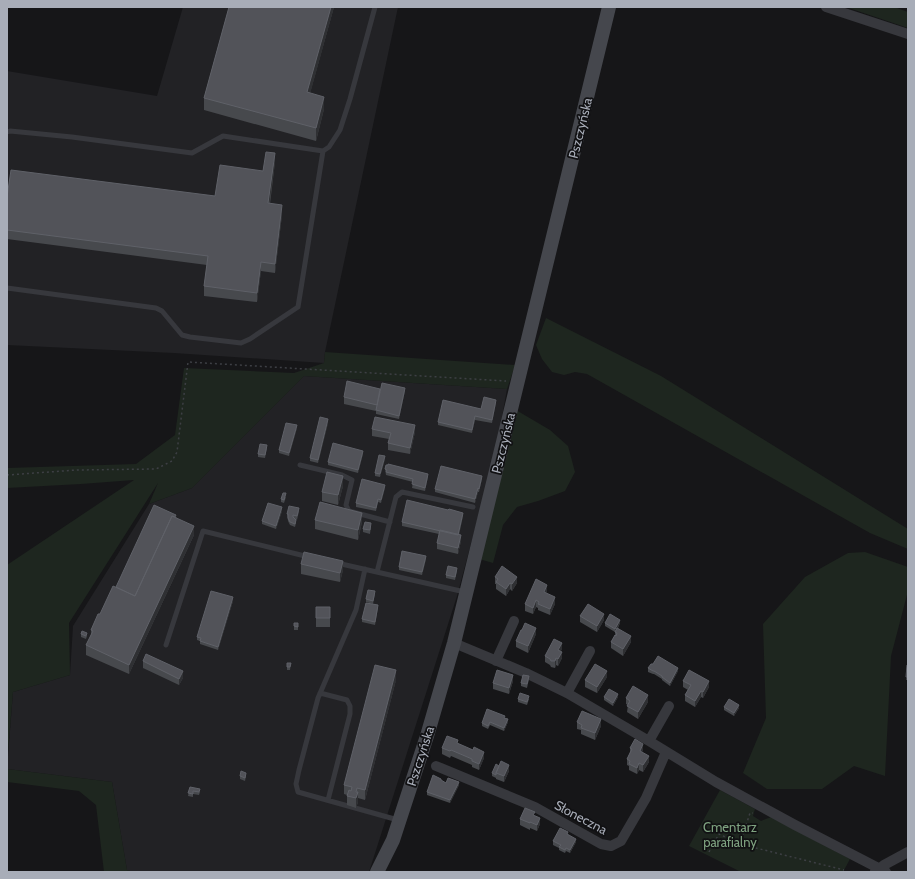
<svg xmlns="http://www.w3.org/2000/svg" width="915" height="879" font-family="Cabin,sans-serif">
<rect width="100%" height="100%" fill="#161618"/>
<path fill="#222225" d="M183 7H398L325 352 324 363 174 353 7 345V71L157 96Z
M304 376 507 389 496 450 457 596 369 872H133L127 870 112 782 7 769 13 692 70 675 73 626 149 504 192 488Z"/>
<path fill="#1e261f" d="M846 7H894L908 12V28Z
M546 318 661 376 908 529V549L870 533 587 374 575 372 564 375 552 372 542 359 536 345Z
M325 352 515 365 507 389 304 376 192 488 149 504 158 483 69 623 70 675 13 692 7 763V565L134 480 81 484 7 488V468L136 464 175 435 184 368 294 373 324 363Z
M516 410 550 430 568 446 575 472 565 491 538 501 517 507 503 525 493 563 479 559Z
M865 552 908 567V591L891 656 885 776 854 766 822 789H767L743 773 766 718 763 624 805 577 848 553Z
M7 769 112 782 127 870 133 872H104L96 805 79 791 7 782Z
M720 790 755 809 753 816 761 821 771 817 850 859 843 872H741L689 846Z"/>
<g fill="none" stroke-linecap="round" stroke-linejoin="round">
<path stroke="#3d3f44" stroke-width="1.5" stroke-dasharray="2 3" stroke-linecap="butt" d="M7 475 77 470 156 469 172 461 177 452 188 362 506 381
M740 844 750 813H753
M709 852 719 834 740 844 844 870"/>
<path stroke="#37383d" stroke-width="5" d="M7 132 10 131 72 137 192 153 223 136 323 151
M7 288 156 308 162 311 182 335 190 337 241 343 250 339 298 307 323 151 329 147 340 130 350 99 375 7
M300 465 342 475 352 480 346 505 349 511 390 522
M337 563 465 592
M365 569 356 610 318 698 299 770 296 784 298 792 398 820
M377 572 396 497 402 492 473 507
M166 645 203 531 309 557
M320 693 347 700 350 706V714L328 800"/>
<path stroke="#37383d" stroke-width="10" d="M826 7 908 34
M454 643 526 673 567 693 649 741 716 782 795 825 886 872
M496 661 514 621
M567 693 590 651
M649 741 669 706
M436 766 535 807 601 844 611 846 621 841 646 798 666 752
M875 871 879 869 884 865 908 852"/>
<path stroke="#45474d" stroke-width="14" d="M377 872 393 840 427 736 454 643 609 7"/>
</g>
<path fill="#47494d" d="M229 7H334L310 93 324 109 316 141 204 110V98Z
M275 162 270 204 282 215 275 273 261 271 257 302 204 296V286L207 265 7 239V197L215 196 263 171Z
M405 391 399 419 376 414V411L344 404V397L380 392Z
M496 403 492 423 475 420 472 433 438 425V422L481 409Z
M328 423 318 463 310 461V458Z
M297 428 289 456 279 453V450Z
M372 429 415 432 410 454 388 450V443L389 439 372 436Z
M267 448 265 458 258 457V454Z
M363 454 358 473 328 465V462Z
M385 459 380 477 375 476V473Z
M385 469 428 477 425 491 412 488 413 482 386 475Z
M482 479 479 492H478L475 503 435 492V489Z
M343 486 338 505 322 501V492Z
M385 488 381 503 378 502 376 511 356 507V503Z
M286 497 284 503 281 502V499Z
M282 511 276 529 262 524V521Z
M299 511 297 520 295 519 296 523 295 527 290 525 288 521 287 514Z
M463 516 459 535 461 541 458 554 437 549V543L439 534 402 526V522Z
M176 517 194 535 129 674 86 655V645L91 635V630L116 587Z
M315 520 362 522 358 540 315 529Z
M371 526 370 534 363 532V529Z
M426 559 422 575 399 570V567Z
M301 564 343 570 340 582 301 574Z
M457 571 455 580 446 578V575Z
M495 577 517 583 512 591 510 589 506 596 496 589V584H495Z
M547 591 546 593 555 604 550 615 538 610V608L536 607 533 614 525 611V604Z
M375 594 373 604 366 602V599Z
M233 601 218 650 200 644V641L197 640V637Z
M316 607H330V627H316Z
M378 608 375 625 362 622V619Z
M580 616 604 620 597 632 580 622Z
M294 623H298V630H294Z
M605 623H620L618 628 631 642 623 656 611 648V642L615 635V632L605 626Z
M81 634 87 636 86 639 81 637Z
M536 634 528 653 516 647V641Z
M562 649 560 652 562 658 558 666 556 665 555 668 551 667 550 665 545 662V656Z
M143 661 183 678 179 685 143 668Z
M287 663H291L290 670H287Z
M653 664 678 671 670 686 662 680V679L654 674H653L648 672V668Z
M907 665H908V680H906Z
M607 677 597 693 585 687V680Z
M529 679 527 688 521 686V683Z
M396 680 365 800 358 798V802L356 808 347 805V795L344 794V785Z
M513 681 509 694 493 689V683Z
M683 681 709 687 703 698 701 697 695 707 685 701V695L688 690 683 687Z
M604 697H618L613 706 604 700Z
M626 698 648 702 638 719 627 712 628 705 626 704Z
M518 699H529L527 705 518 702Z
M724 707 739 708 734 716 724 710Z
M505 718 508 722 504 731 490 725 488 729 482 726V723Z
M577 722 601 726 595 740 581 734V730L577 729Z
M458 744 484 758 479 770 472 767V765L451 756 450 758 442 754V748Z
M630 748 643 750 642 752 649 762 643 772 639 770 637 774 629 770V766L627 765V759L630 752Z
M509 771 504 782 496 779V778L492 776V773Z
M240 776H246L245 781 240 779Z
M441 781 446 783 459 785 450 803 427 795V792Z
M190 787 200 792 199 795 193 794V797L188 796Z
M535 816 540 824 537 831 530 828V830L520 825V819Z
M568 835 576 842 570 853 566 851 565 853 559 850V848L553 845V841Z"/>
<path fill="#2f3033" d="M331 7H334L307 105V92Z
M324 97V109L316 141V128Z
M275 153V162L268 213V203Z
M282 205V215L275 273V264Z
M261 262V271L257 302V293Z
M405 388V391L399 419V416Z
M496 400V403L492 423V420Z
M475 416V420L472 433V430Z
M328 419V423L318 463V460Z
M297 425V428L289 456V453Z
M415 425V432L410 454V448Z
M363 451V454L358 473V470Z
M385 456V459L380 477V474Z
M428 474V477L425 491V488Z
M343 476V486L338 505V495Z
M482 476V479L479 492V489Z
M385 485V488L381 503V500Z
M478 488V492L475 503V499Z
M282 507V511L276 529V526Z
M362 513V522L358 540V530Z
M463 513V516L458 540V537Z
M194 526V535L129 674V665Z
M461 535V541L458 554V548Z
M426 556V559L422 575V572Z
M343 561V570L340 582V573Z
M517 577V583L512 591V584Z
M510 583V589L506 596V589Z
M547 585V591L544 599V592Z
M233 597V601L218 650V647Z
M555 597V604L550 615V609Z
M536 600V607L533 614V608Z
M604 614V620L597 632V626Z
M620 620V623L615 632V629Z
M536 628V634L528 653V646Z
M631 636V642L623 656V649Z
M562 643V649L558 657V650Z
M562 652V658L558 666V659Z
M556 658V665L555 668V661Z
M678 668V671L670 686V683Z
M396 670V680L365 800V790Z
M183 671V678L179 685V679Z
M607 671V677L597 693V687Z
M513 675V681L509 694V688Z
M709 681V687L703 698V692Z
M701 691V697L695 707V701Z
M618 694V697L613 706V703Z
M648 695V702L638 719V712Z
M739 705V708L734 716V713Z
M508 719V722L504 731V728Z
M601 719V726L595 740V733Z
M643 744V750L640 757V751Z
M484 752V758L479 770V764Z
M649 756V762L643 772V765Z
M639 763V770L637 774V768Z
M509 765V771L504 782V776Z
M459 782V785L450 803V800Z
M357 788V797L358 792V802L356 808V792Z
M540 818V824L537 831V825Z
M576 839V842L570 853V850Z"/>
<path fill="#525359" stroke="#5f6168" d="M229 7H331L307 92 324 97 316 128 204 98Z
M266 152 275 153 268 203 282 205 275 264 261 262 257 293 204 286 208 256 7 230V197L11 170 215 196 220 165 263 171Z
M347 381 380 389 377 405 344 397Z
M382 383 405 388 399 416 376 410Z
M484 397 496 400 492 420 475 416 472 430 438 422 443 400 481 409Z
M320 417 328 419 318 460 310 458Z
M375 417 415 425 410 448 388 443 391 433 372 429Z
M286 423 297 425 289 453 279 450Z
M333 443 363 451 358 470 328 462Z
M260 444 267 445 265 455 258 454Z
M379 455 385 456 380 474 375 473Z
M388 464 428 474 425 488 412 484 413 479 386 472 387 470 385 469 386 465H388Z
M441 466 482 476 479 489 478 488 475 499 435 489Z
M327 472 343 476 338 495 322 492Z
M362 479 385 485 381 500 378 499 376 508 356 503Z
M283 493H286L284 500 281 499Z
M407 500 448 510 449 509 463 513 458 535 402 522Z
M320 502 362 513 358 530 315 520Z
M268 503 282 507 276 526 262 521Z
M154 505 176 515 175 517 172 516 135 596 116 587Z
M289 506 299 508 297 516 293 515V517L296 520 295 524 290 522 288 518V514H287Z
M172 516 194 526 129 665 86 645 93 631 91 630 98 614H100L113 586 135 596Z
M365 522 371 523 370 530 363 529Z
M440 530 461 535 458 548 437 543Z
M402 551 426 556 422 572 399 567Z
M304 552 343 561 340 573 301 564Z
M448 566 457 568 455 577 446 575Z
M502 566 517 577 512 584 510 583 506 589 496 582 498 579 495 577Z
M536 579 547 585 544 592 555 597 550 609 538 604 539 602 536 600 533 608 525 604Z
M368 590 375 591 373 601 366 599Z
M211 591 233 597 218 647 200 641 201 638 197 637Z
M366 603 378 605 375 622 362 619Z
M588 604 604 614 597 626 580 616Z
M316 607H330V618H316Z
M610 614 620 620 615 629 605 623Z
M294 623H298V627L294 626Z
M525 623 536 628 528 646 516 641 521 630H522Z
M617 628 631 636 623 649 611 642 615 635 616 636 617 633 615 632Z
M82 631 87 633 86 636 81 634Z
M554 639 562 643 558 650 562 652 558 659 556 658 555 661H551L550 659 545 656Z
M146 654 183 671 179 679 143 661Z
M658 656 678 668 670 683 662 677V676L654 671H653L648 668 651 664H653Z
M287 663H291L290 667H287Z
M595 664 607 671 597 687 585 680Z
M375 665 396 670 365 790 357 788 356 792H358L356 798 347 796 349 790 351 791 352 787 344 785Z
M907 665H908V677H906Z
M497 670 513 675 509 688 493 683Z
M689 670 709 681 703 692 701 691 695 701 685 695 691 685 683 681Z
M523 675 529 676 527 684 521 683Z
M633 686 648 695 638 712 627 706 630 701 626 698Z
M609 689 618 694 613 703 604 697Z
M520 693 529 696 527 702 518 699Z
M729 699 739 705 734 713 724 707Z
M487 709 505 716 504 718 508 719 504 728 490 722 488 726 482 723Z
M582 711 601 719 595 733 581 728 582 725 577 722Z
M447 736 458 740 457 743 473 750 474 747 484 752 479 764 472 761V759L451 750 450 751 442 748Z
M635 739 643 744 640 751 649 756 643 765 639 763 637 768 629 764 630 761 627 759 632 749 630 748Z
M501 761 509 765 504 776 496 773Z
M496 764 499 766 496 773V775L492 773Z
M241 771 246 773 245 778 240 776Z
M433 775 441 779V780L446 783 448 778 459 782 450 800 427 792Z
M190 787 200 789 199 792 193 791V794L188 793Z
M525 808 535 812 533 815 540 818 537 825 530 822V823L520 819Z
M560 828 568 832 567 834 576 839 570 850 566 848 565 850 559 847 561 845 553 841Z"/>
<g text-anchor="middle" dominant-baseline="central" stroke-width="3.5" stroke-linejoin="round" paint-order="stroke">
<g font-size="13" fill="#a8adb8" stroke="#111113">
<text transform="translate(580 128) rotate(-76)">Pszczyńska</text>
<text transform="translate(503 443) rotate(-76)">Pszczyńska</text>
<text transform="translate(420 756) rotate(-72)">Pszczyńska</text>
<text transform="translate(581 817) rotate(28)">Słoneczna</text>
</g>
<g font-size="13" fill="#7fa381" stroke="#111113">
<text x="730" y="827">Cmentarz<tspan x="730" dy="15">parafialny</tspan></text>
</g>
</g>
<rect width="915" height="879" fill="none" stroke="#a8adb8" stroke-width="16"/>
</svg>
